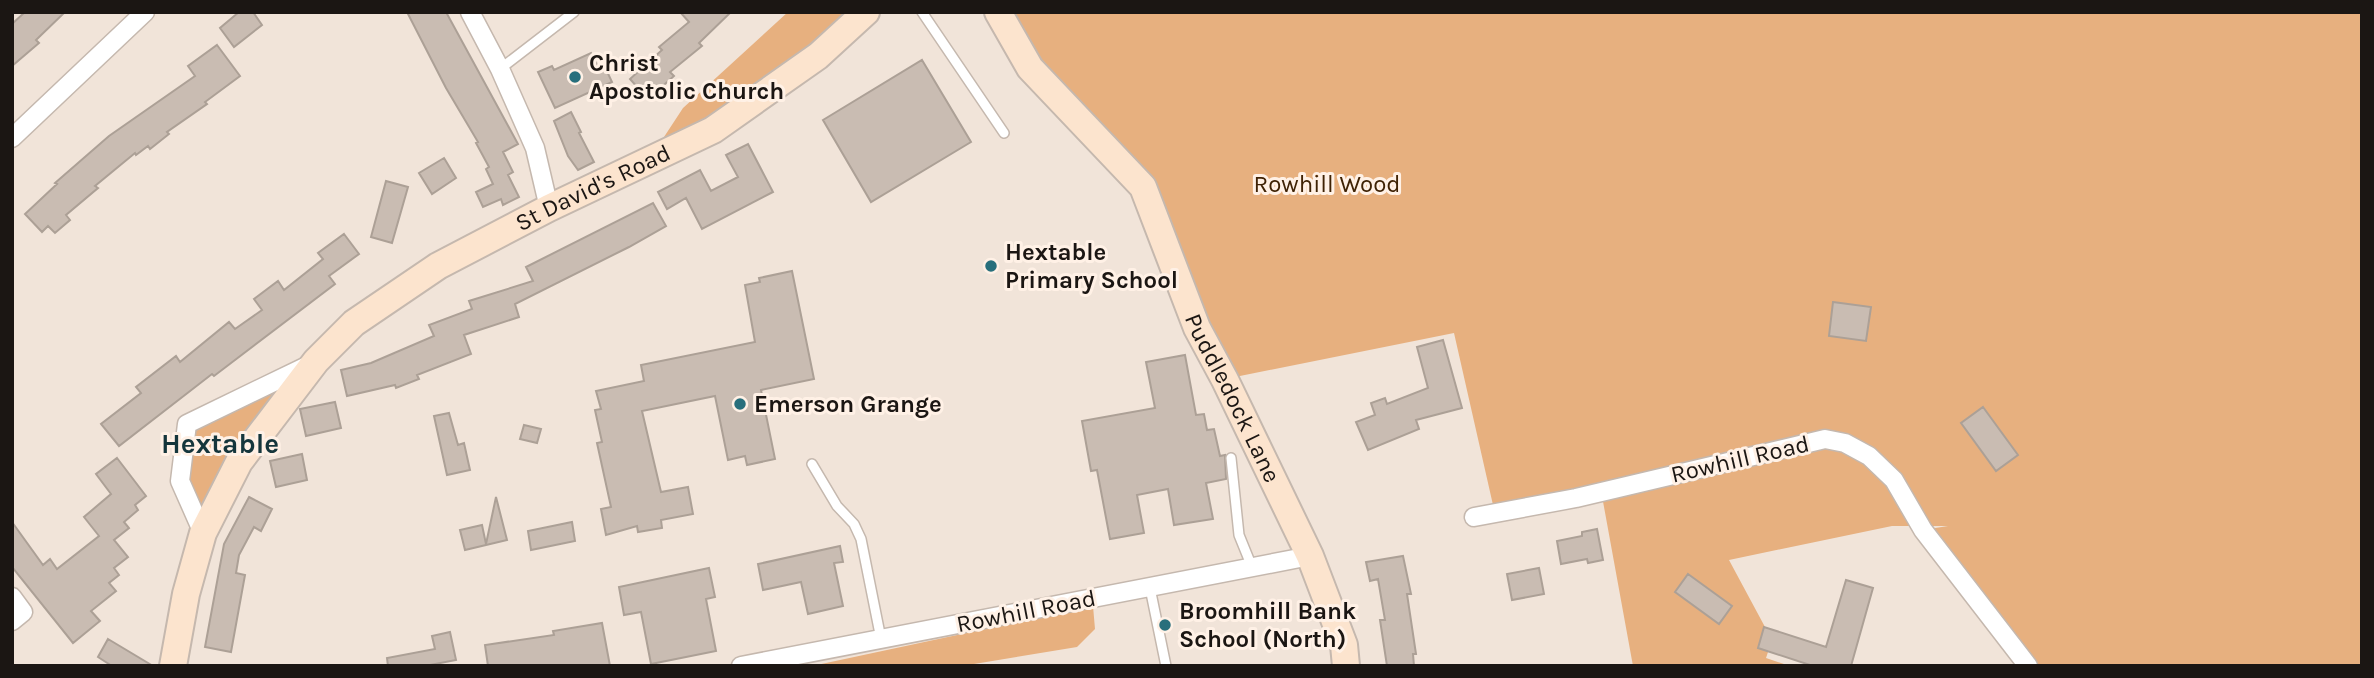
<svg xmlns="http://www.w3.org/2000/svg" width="2374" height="678" font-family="Karla,sans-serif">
<rect width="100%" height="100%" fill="#f1e4d9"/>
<path fill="#e7b07f" d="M788 12H866L660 155 664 137 683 108Z
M1000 12H2362V666H2031L1923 530 1948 526H1892L1729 560 1772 640 1766 658 1790 666H1633L1600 485 1493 505 1454 333 1225 379 1144 187Z
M312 364 205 528 183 482 190 424Z
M1093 606 1095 629 1077 647 962 666H812Z"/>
<path fill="#c9bcb2" stroke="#aca096" stroke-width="2" d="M25 12H65L36 40 39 43 12 66V24Z
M239 12H253L262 25 234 47 220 28Z
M407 12H446L518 144 503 152 513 172 508 175 519 197 503 205 501 199 483 207 476 192 493 184 486 169 489 167 476 143 478 142 446 88Z
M680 12H731L699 43 702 46 670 72 674 76 648 99 630 79 662 50 659 47 689 22Z
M217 45 240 76 205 102 207 104 167 132 169 134 150 149 148 146 136 155 135 153 95 186 98 188 66 215 70 220 55 233 48 226 42 232 25 214 57 184 55 183 109 136 195 76 188 66Z
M591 53 598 67 604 65 612 82 555 108 538 72 552 66 554 70Z
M922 60 971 142 871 202 823 120Z
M571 112 581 132 579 133 594 162 578 170 568 156 554 121Z
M748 144 773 192 702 229 686 198 667 209 658 192 700 170 711 191 738 177 726 155Z
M444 158 456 178 432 194 419 173Z
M386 181 408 187 392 243 371 237Z
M653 203 666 226 629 247 515 304 519 317 464 335 471 354 417 375 419 379 396 388 395 385 347 396 341 370 371 363 434 336 429 325 472 309 469 301 533 281 526 267Z
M344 234 359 254 329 276 335 284 214 376 212 374 119 446 101 424 141 393 136 387 176 356 180 362 229 322 235 329 262 310 254 299 278 281 284 290 323 259 318 253Z
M792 271 814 379 761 390 775 459 747 465 745 456 728 460 715 396 642 411 661 492 688 487 693 514 661 520 662 528 638 532 637 526 606 535 601 509 611 507 597 443 602 442 595 410 601 409 596 391 644 381 641 365 755 342 745 285 760 282 759 278Z
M1833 302 1871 307 1866 341 1829 336Z
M1443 340 1462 408 1416 420 1419 429 1368 450 1356 422 1375 415 1371 403 1385 398 1387 404 1428 388 1417 347Z
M1185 355 1196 415 1204 414 1207 430 1214 429 1220 456 1225 455 1226 479 1206 483 1213 519 1174 525 1168 489 1137 495 1144 533 1110 539 1097 470 1091 471 1082 421 1155 408 1146 362Z
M335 402 341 428 306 436 300 409Z
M1983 407 2018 455 1996 471 1961 423Z
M449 413 458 445 464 443 470 470 447 475 434 416Z
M524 425 541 429 537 443 520 439Z
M302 454 307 480 276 487 270 461Z
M117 458 146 496 135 505 138 510 124 522 129 528 114 540 128 557 114 568 119 575 109 583 116 591 91 611 100 621 73 643 12 567V522L43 565 50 559 57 569 99 536 84 517 111 494 96 474Z
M249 497 272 509 261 531 254 527 239 555 236 573 245 575 231 652 205 647 224 544Z
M496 497 507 540 465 550 460 530 482 525 486 544Z
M572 522 575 541 531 550 528 531Z
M1597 529 1603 560 1588 563 1587 559 1561 564 1557 541 1582 536V532Z
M840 546 843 562 834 563 843 606 808 614 801 582 763 590 758 564Z
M1403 556 1411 594H1407L1416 654H1413L1414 666H1387L1380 620H1385L1378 579 1370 581 1366 562Z
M709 568 715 597 706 599 716 651 651 664 641 612 624 615 619 587Z
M1539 568 1544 594 1512 600 1507 574Z
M1688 574 1732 606 1719 624 1675 592Z
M1846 580 1873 588 1851 666H1813L1758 648 1764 627 1826 647Z
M602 623 610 666H488L485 645 554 635 553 631Z
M450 632 456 660 425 666H388L387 658 435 649 432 636Z
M108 639 153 666H112L98 657Z"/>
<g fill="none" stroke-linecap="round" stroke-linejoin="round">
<defs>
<path id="lane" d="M922 12 1004 133
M500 69 574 12
M1231 458 1239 535 1252 567
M812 464 837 506 854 524 861 539 881 639
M1150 588 1166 666"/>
<path id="street" d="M470 12 500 69 535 148 549 208
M12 138 145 12
M1474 517 1576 498 1825 439 1845 443 1869 456 1894 480 1923 530 2028 666
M203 533 180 481 187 424 311 364
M12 597 23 612 12 621
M741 666 1310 556"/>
<g id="secondary">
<path id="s1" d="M998 12 1030 68 1143 187 1197 328 1225 380 1310 556 1344 645 1346 666"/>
<path id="s2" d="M173 666 186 594 203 533 239 462 316 361 354 323 438 266 549 208 713 130 818 56 866 12"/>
</g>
</defs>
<use href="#lane" stroke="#c5b8ae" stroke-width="12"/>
<use href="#street" stroke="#c5b8ae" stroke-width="21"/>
<use href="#secondary" stroke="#c5b8ae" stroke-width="30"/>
<use href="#lane" stroke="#fff" stroke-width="9"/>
<use href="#street" stroke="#fff" stroke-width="18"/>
<use href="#secondary" stroke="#fce4ce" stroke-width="26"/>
</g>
<g fill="#286f7c" stroke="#fff1e6" stroke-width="2.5">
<circle cx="575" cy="77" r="7"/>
<circle cx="991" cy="266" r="7"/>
<circle cx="740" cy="404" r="7"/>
<circle cx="1165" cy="625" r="7"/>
</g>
<g text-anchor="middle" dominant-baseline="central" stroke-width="6" stroke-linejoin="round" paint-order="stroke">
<g font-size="24" font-weight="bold" fill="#1b1613" stroke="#fff1e6" text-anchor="start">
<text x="589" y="63">Christ<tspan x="589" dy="28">Apostolic Church</tspan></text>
<text x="1005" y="252">Hextable<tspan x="1005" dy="28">Primary School</tspan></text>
<text x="754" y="404">Emerson Grange</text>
<text x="1179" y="611">Broomhill Bank<tspan x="1179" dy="28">School (North)</tspan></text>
</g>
<g font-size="24" fill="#3f2204" stroke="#fff1e6">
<text x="1327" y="184">Rowhill Wood</text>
</g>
<g font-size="24" fill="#1b1613" stroke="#fff1e6">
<text stroke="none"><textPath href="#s2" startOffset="672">St David's Road</textPath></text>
<text stroke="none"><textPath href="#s1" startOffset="458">Puddledock Lane</textPath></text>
<text transform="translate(1740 459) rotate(-13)">Rowhill Road</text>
<text transform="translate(1026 611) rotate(-11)">Rowhill Road</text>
</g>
<g font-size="28" font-weight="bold" fill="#15363c" stroke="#fff1e6">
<text x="220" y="443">Hextable</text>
</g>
</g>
<rect width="2374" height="678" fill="none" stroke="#1b1613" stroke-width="28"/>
</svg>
